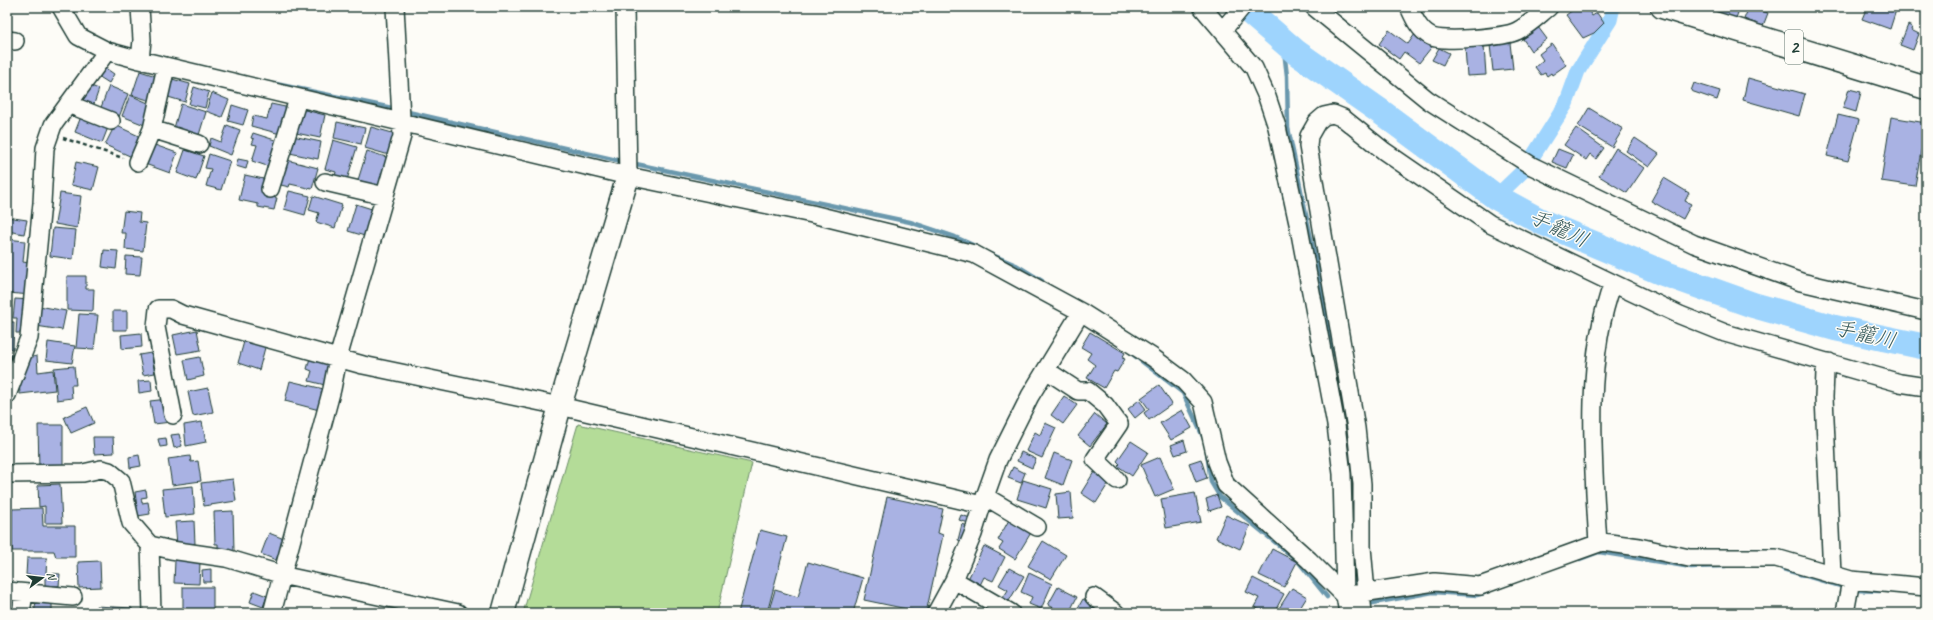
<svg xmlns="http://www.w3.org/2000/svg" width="1933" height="620" font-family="Caveat,'Klee One',sans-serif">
<rect width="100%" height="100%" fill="#fdfcf7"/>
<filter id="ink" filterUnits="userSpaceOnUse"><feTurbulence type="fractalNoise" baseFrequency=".025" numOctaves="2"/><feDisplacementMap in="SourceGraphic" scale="8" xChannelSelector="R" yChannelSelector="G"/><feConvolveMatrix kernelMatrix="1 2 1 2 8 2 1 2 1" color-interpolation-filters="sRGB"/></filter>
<g filter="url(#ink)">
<path fill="#b4dc98" stroke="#6a8c66" d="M578 424 752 463 717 613H523Z"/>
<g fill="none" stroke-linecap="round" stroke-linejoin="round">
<path stroke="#6b98ad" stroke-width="4.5" d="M1283 42 1287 76 1288 128 1335 355
M276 84 392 108
M404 111 621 161
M636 164 910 222 955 237 975 246
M990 254 1016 265 1042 281
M1131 353 1183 393 1205 441
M1339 380 1353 476 1354 583
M1207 452 1211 482 1220 497 1298 561 1327 597
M1580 559 1599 552 1691 567 1726 566
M1783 569 1854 590 1880 591
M1368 604 1433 592 1477 595 1484 593"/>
<path stroke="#9ed4fd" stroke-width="15" d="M1533 156 1566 104 1578 71 1610 20 1613 7
M1496 197 1523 171"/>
<path stroke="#9ed4fd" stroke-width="26" d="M1244 7 1297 53 1381 112 1496 197 1544 223 1663 273 1753 305 1835 328 1926 347"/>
</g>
<path fill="#a9b2e3" stroke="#1f3d34" d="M1336 7H1347L1343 12Z
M1577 7H1586L1592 16 1597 13 1604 23 1594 33 1583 38 1566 15Z
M1717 7H1740L1735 21 1715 13Z
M1749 7 1768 13 1763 26 1744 19Z
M1867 7H1897L1890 29 1862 19Z
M1908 25 1912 27 1911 30 1919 34 1913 50 1900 45Z
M1538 27 1547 39 1531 51 1523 39Z
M1389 30 1408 44 1417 31 1434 44 1419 63 1404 52 1399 59 1379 44Z
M1510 43 1513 69 1493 71 1490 45Z
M1552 44 1566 65 1552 75 1551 73 1547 76 1545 73 1541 75 1535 67 1543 60 1539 54Z
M1484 46 1486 75 1467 76 1465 47Z
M1439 48 1449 53 1443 65 1432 60Z
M104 67 114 74 109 83 98 76Z
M140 71 159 77 151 101 132 95Z
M1748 78 1805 94 1799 116 1743 100Z
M172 79 190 84 185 102 168 97Z
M1694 83 1720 91 1717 100 1691 91Z
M88 85 99 89 93 107 82 103Z
M109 86 128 94 119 117 100 110Z
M194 87 209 92 205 108 189 104Z
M1849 89 1861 92 1856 112 1843 108Z
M212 93 229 100 222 117 206 111Z
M130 95 155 106 147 126 122 116Z
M181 104 206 112 199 135 174 128Z
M271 104 290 108 284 135 251 126 253 116 267 119Z
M232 105 248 110 243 125 228 121Z
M1589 108 1623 129 1612 147 1578 126Z
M301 109 325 115 320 138 296 133Z
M82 114 109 125 102 143 75 132Z
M1838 115 1859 120 1848 161 1827 156Z
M1891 117 1926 123 1915 186 1881 181Z
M337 122 365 128 361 144 334 138Z
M115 125 141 137 132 157 105 145Z
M227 125 240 130 231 155 209 146 211 138 221 142Z
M371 127 396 134 389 155 365 148Z
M1576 128 1604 148 1596 159 1590 154 1586 160 1564 145Z
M253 133 278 141 270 167 252 161 257 145 252 144 254 139 251 138Z
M288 135 321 142 318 159 285 152Z
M1635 138 1659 154 1649 167 1626 151Z
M333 140 357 147 347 180 335 176 336 172 325 169Z
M152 144 177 153 170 173 145 164Z
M1616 148 1644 168 1627 193 1599 176Z
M1558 149 1573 155 1567 168 1552 162Z
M185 150 204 156 196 180 177 173Z
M367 151 389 158 380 187 358 180Z
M209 154 230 161 221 190 206 186 211 169 205 168Z
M279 158 318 168 312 189 290 184 289 187 273 183Z
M238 159 248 161 246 169 236 166Z
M76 162 99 167 93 190 71 185Z
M245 175 268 180 271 197 277 198 274 210 258 207V204L239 200Z
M1664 178 1689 193 1685 201 1691 204 1683 219 1651 201Z
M289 191 310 196 305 215 284 209Z
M60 193 81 196 77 228 55 224Z
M313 196 342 205 335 228 316 222 319 213 309 210Z
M356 204 375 210 368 237 348 231Z
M124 211 140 213 139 222 146 223 143 251 125 249 126 233H121Z
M7 217 27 220 24 234 7 231Z
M53 228 76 230 73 259 50 256Z
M7 239 25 241 23 262 29 263 31 295 8 293 10 271 7 270Z
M104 250 118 251 116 269 102 267Z
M126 256 142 257 140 275 125 274Z
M67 276H86V289H94L93 311 67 310Z
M15 299 31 300 28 333H16L17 318H13Z
M7 300H11V322H14L13 349H7Z
M39 306 66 311 62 330 36 326Z
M113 311H127V330H113Z
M79 314 98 315 94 349 76 348Z
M197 330 201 350 177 354 173 335Z
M1090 332 1125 353 1122 358 1125 359 1117 372 1114 371 1104 388 1087 378 1095 365 1087 359 1091 353 1081 347Z
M141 333 142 347 122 349 121 335Z
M245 338 266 344 259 370 238 363Z
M48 342 75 346 72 363 46 360Z
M151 353 155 373 143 375 139 355Z
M7 354 16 356 7 375Z
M311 354 336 361 329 386 309 381 312 371 307 369Z
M37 356 38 372 53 370 55 390 20 394 19 380 24 359Z
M200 357 204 376 188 380 184 360Z
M74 366 76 385H71L72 398 57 400 54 368Z
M151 380 152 391 139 393 138 381Z
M290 381 328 390 323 411 285 401Z
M1159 385 1172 404 1149 420 1144 413 1149 409 1141 398Z
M208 388 213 412 193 416 188 392Z
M1064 396 1077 405 1063 424 1051 415Z
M168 399 171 422 154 424 150 401Z
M1139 400 1146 409 1135 418 1128 409Z
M87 407 94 423 71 433 64 417Z
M1182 410 1192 428 1171 440 1160 423Z
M1095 414 1107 424 1090 446 1078 436Z
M202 422 206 442 186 446 184 425Z
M1045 423 1056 428 1042 458 1026 451 1035 432 1040 435Z
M38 425H63V469H39Z
M179 434 182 446 174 448 171 435Z
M93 437H113L114 453 94 454Z
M166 438 167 446 160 447 158 439Z
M1184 440 1187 451 1175 455 1171 445Z
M1131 441 1148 452 1132 476 1118 466 1120 464 1117 461Z
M1021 452 1036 459 1032 468 1017 461Z
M1054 453 1072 460 1063 485 1045 478Z
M139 455 141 466 130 468 129 457Z
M190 456 191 462 198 461 201 481 172 485 168 459Z
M1160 457 1174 489 1155 497 1141 465Z
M1201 459 1207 478 1196 482 1189 463Z
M1013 467 1025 473 1021 483 1008 478Z
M1094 472 1110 481 1096 503 1081 493Z
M233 479 236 501 204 506 201 483Z
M1023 480 1052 489 1046 508 1017 499Z
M60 484 62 523H45V506L39 507 38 485Z
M193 486 195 514 165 517 162 489Z
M146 490 147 497 141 498 142 503 148 502 150 514 138 516 135 492Z
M1071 492 1073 518 1058 519 1056 494Z
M1195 493 1201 522 1166 528 1161 499Z
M1217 495 1221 507 1209 511 1206 499Z
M887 497 943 509 938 533 943 535 926 613 864 600Z
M42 508 43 526H75V557H56L54 551H12V509Z
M233 511 234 551H218V544H215L214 512Z
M961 515 974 519 972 524 959 520Z
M1226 515 1250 526 1240 549 1216 538Z
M1010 518 1032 531 1015 559 999 549 1003 543 998 540Z
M194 521 195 544 177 545 175 522Z
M962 524 971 527 967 542 958 540Z
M760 530 787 537 767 613H738Z
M269 533 284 539 276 560 261 554Z
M1043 541 1066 555 1051 579 1028 566Z
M984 546 1005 557 993 581 984 577 980 585 968 579Z
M1272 549 1297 562 1284 587 1259 575Z
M27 558H47L46 573 60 574 59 586H45V576L26 575Z
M175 560 200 562 199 584 174 583Z
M100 561 101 587 79 588 78 562Z
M808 562 863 578 853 613H778L769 610 775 590 798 597Z
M1009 568 1024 576 1009 601 1003 598 1008 590 999 585Z
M211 569V582H203L202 570Z
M1029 573 1052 584 1041 609 1029 604 1032 597 1021 592Z
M1253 578 1284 594 1274 613H1267L1254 607 1259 598 1246 592Z
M183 587H213V613H183Z
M1058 587 1077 597 1069 613H1054L1056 609 1048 605Z
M1292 588 1307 597 1297 613H1276Z
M254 591 267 596 263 607 250 602Z
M1083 599 1102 611 1101 613H1075Z
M7 600 11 601 10 609 13 610V613H7Z
M36 602 52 604V613H34Z
M96 606 132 608V613H96Z
M241 609 261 611V613H240Z"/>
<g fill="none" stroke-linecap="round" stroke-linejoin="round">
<defs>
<path id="minor" d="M61 7 78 36 107 51 140 60 628 176 812 214 974 254 1081 312 1152 357 1183 380 1203 402 1217 462 1226 485 1309 560 1345 596
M625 7 628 176
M1202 7 1254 68 1267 97 1277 127 1299 228 1336 425 1342 474 1345 596 1348 613
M1314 7 1428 100 1532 166 1694 244 1801 282 1926 311
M1409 7C1414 18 1419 30 1430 36 1441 43 1505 37 1517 31 1529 25 1539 15 1549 7
M1223 30 1242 7
M7 40 15 41
M140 60 142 40 140 7
M68 104 111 121
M152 129 199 144
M138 162 152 129 166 67
M325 182 385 196
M270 189 298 99
M1829 362 1825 372 1824 397 1832 575
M1046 370 1078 391H1088L1105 405 1119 424 1095 459 1117 480
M7 395 29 338 42 203 45 148 53 125 107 51
M173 415 156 327 158 309H171L183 315 363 365 560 406 982 505 998 460 1030 396 1081 312
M7 474 83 473 101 469 109 471 121 481 131 523 150 545 171 550 226 558 290 577 458 613
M986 497 1037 527
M1598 543C1593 462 1584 360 1613 283
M150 545 152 613
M954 580 1011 613
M7 591 73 597
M1361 593 1363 613
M1366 593 1362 547V484L1356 428 1308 146 1309 136 1317 122 1324 116 1333 114 1343 118 1384 151 1490 224 1623 288 1680 315 1725 333 1900 383 1926 387
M1355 594 1435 582 1480 586 1602 542 1639 547 1689 558H1776L1851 580 1926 587
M1094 597 1116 613
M21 613 24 593
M272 613 332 389 338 358 402 136 395 7
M936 613 954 580 973 534 982 505
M1845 613 1851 580"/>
<path id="tertiary" d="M503 613 560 406 628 176"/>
<path id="primary" d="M1662 7 1926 88"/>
</defs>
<use href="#minor" stroke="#1f3d34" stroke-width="20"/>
<use href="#tertiary" stroke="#1f3d34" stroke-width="25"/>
<use href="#primary" stroke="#1f3d34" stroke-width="25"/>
<path stroke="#1f3d34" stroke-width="2.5" stroke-dasharray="4 3" stroke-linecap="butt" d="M63 138 123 158"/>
<use href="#minor" stroke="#fdfcf7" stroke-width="17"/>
<use href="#tertiary" stroke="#fdfcf7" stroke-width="22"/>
<use href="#primary" stroke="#fdfcf7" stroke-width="22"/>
</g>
</g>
<g text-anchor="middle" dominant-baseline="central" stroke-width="3" stroke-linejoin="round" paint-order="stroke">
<rect fill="#fdfcf7" stroke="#62766e" stroke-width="1" x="1785" y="30" width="18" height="34" rx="3"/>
<g font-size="19" font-weight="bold" fill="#1f3d34">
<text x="1794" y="47">2</text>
</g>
<g font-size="21" font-style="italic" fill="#385b5c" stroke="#fdfcf7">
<text transform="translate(1559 228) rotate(25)">手籠川</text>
<text transform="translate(1865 334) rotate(13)">手籠川</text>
</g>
</g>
<rect width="1933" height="620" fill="none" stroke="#fdfcf7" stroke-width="24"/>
<rect x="12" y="12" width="1909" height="596" fill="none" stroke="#1f3d34" stroke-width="1.5" filter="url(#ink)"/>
<g transform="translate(42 578) rotate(75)" stroke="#fdfcf7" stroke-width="3" paint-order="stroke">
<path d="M0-3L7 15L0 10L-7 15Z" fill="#1f3d34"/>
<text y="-6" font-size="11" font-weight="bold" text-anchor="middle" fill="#1f3d34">N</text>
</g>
</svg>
